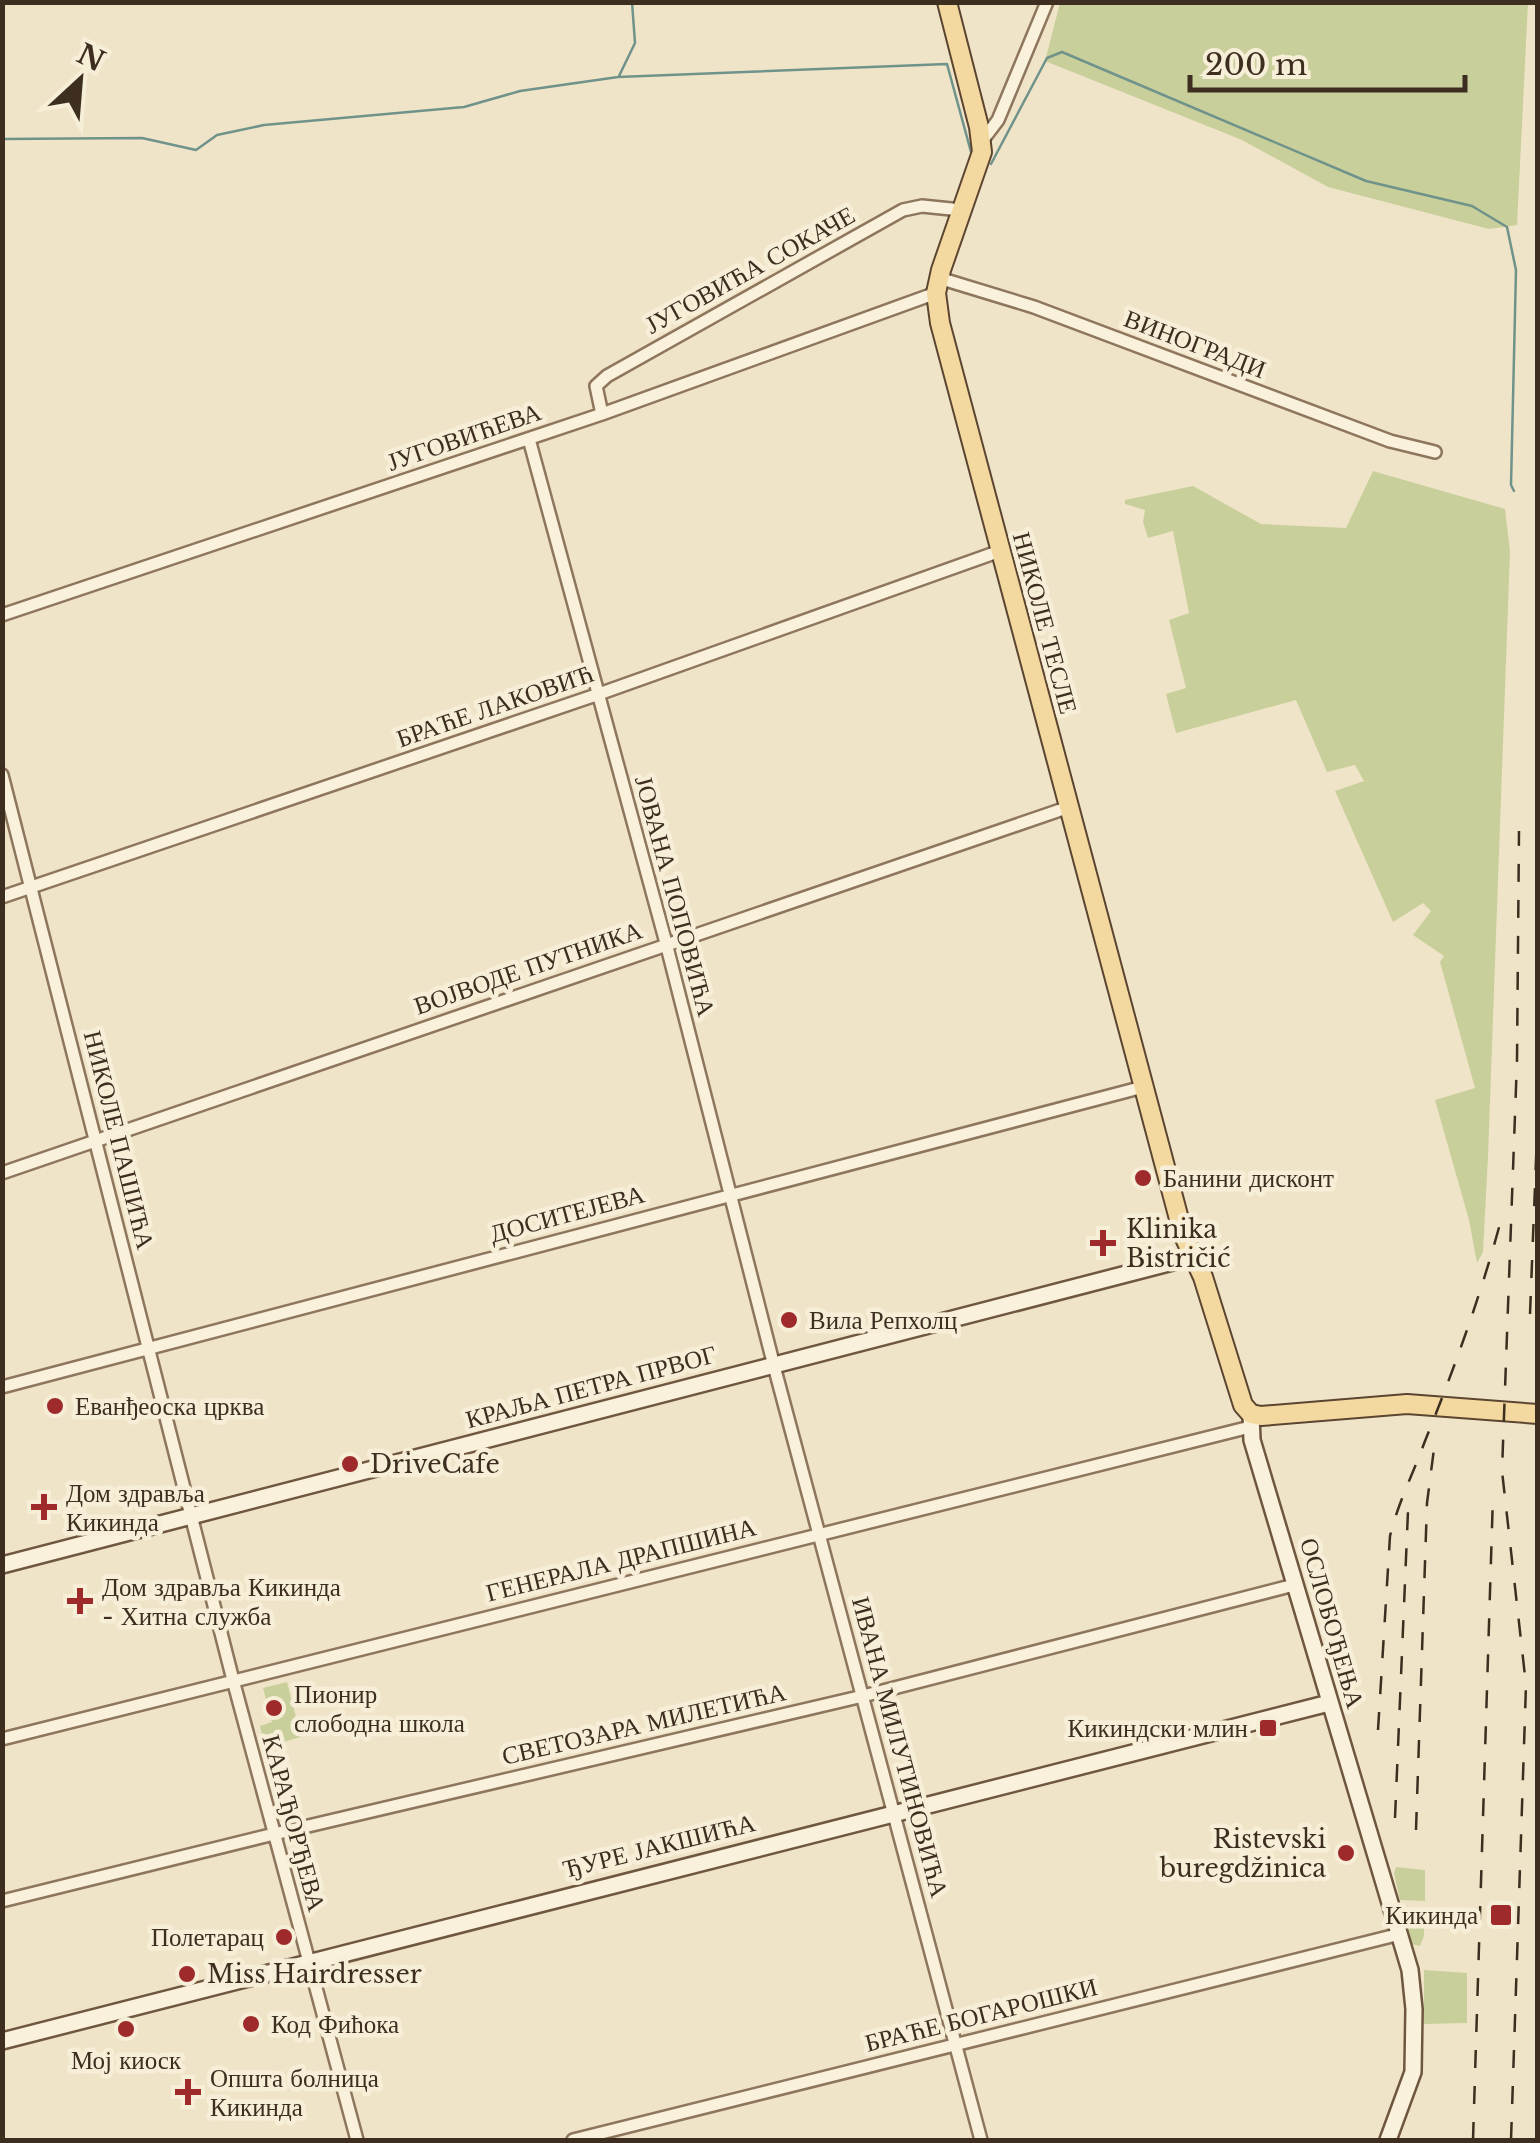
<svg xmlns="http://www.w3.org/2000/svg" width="1540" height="2143" font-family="'Libre Baskerville',serif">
<rect width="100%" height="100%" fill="#f0e4c8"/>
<path fill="#c9cf9b" d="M1060 3H1528L1517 225 1489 229 1328 187 1242 140 1045 61Z
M1373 471 1505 509 1510 551 1488 1156 1483 1252 1477 1263 1469 1220 1435 1100 1475 1088 1440 962 1444 956 1413 935 1431 911 1423 903 1393 922 1335 791 1364 781 1355 765 1327 772 1296 700 1176 733 1166 694 1186 688 1169 620 1189 613 1173 531 1148 538 1143 522 1145 510 1125 504V500L1193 486 1261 524 1346 528Z
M287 1682 301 1737 265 1747 260 1726 272 1722 263 1688Z
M1396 1867 1425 1870V1901L1400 1900 1394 1873Z
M1401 1909 1424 1910V1936L1420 1946 1411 1944Z
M1424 1970 1467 1973V2023L1424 2024Z"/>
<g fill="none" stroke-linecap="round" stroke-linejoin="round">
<path stroke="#6f938a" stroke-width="2.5" d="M619 76 635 43 632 2
M2 139 142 138 196 150 217 135 264 125 464 107 520 91 618 77 947 64 971 152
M991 164 1047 58 1062 52 1366 181 1472 206 1507 227 1516 270 1511 485 1514 491"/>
<defs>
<path id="street" d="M982 141 998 120 1047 2
M939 278 1034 307 1390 441 1435 452
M602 414 596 386 607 376 903 210 922 206 961 210
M529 439 666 943 774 1366 981 2140
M2 615 602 414 936 293
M2 775 233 1680 357 2140
M2 897 596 695 1000 551
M2 1173 1069 807
M2 1387 1143 1087
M2 1739 1250 1427
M2 1901 274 1834 863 1696 1294 1585
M573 2140 1400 1934"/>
<path id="secondary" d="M1251 1414 1252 1440 1410 1970 1414 2009 1413 2072 1388 2140
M2 1565 1192 1257
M2 2041 1329 1703"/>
<path id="primary" d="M947 2 979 127 982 152 941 270 936 293 940 323 1183 1234 1203 1277 1243 1405 1251 1414 1261 1416 1407 1404 1538 1414"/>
</defs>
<use href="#street" stroke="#8d765c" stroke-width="16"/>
<use href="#secondary" stroke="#6f573f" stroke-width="20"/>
<use href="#primary" stroke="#5b4430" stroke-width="22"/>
<use href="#street" stroke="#faf1dc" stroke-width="11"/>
<use href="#secondary" stroke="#faf1dc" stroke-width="15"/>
<use href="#primary" stroke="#f3d9a0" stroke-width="18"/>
<path stroke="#3d2e20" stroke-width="2.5" stroke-dasharray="18 18" stroke-linecap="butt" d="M1530 1314 1538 1109
M1378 1730 1390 1536C1398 1503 1413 1474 1425 1441 1454 1369 1481 1295 1501 1220
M1395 1818 1408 1511
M1416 1830 1427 1503 1435 1441
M1473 2140 1493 1495
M1511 2140 1526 1685 1502 1471 1517 1060 1519 831"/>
</g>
<g fill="#9e2a2b" stroke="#f7eed8" stroke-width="4">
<circle cx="1143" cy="1178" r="10"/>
<path d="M1098 1228h10v10h10v10h-10v10h-10v-10h-10v-10h10z"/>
<circle cx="789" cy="1320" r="10"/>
<circle cx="55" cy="1406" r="10"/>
<circle cx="350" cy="1464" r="10"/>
<path d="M39 1492h10v10h10v10h-10v10h-10v-10h-10v-10h10z"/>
<path d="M75 1586h10v10h10v10h-10v10h-10v-10h-10v-10h10z"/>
<circle cx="274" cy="1708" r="10"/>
<rect x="1258" y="1718" width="20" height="20" rx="5"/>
<circle cx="1346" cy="1853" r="10"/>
<rect x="1489" y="1903" width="24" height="24" rx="5"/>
<circle cx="284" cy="1937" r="10"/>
<circle cx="187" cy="1974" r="10"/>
<circle cx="251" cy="2024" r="10"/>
<circle cx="126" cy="2029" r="10"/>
<path d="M183 2077h10v10h10v10h-10v10h-10v-10h-10v-10h10z"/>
</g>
<g text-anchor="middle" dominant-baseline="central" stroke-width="9" stroke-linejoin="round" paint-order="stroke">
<g font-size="25" fill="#3d2e20" stroke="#f7eed8">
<text transform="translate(750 270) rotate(-29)">ЈУГОВИЋА СОКАЧЕ</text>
<text transform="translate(1195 344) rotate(21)">ВИНОГРАДИ</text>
<text transform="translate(464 437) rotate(-19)">ЈУГОВИЋЕВА</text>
<text transform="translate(1045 623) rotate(75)">НИКОЛЕ ТЕСЛЕ</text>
<text transform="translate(495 706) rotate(-19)">БРАЋЕ ЛАКОВИЋ</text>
<text transform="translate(675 896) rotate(75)">ЈОВАНА ПОПОВИЋА</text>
<text transform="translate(528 968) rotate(-19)">ВОЈВОДЕ ПУТНИКА</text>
<text transform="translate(119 1140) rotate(76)">НИКОЛЕ ПАШИЋА</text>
<text transform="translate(567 1214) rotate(-15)">ДОСИТЕЈЕВА</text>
<text transform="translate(591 1387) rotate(-15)">КРАЉА ПЕТРА ПРВОГ</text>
<text transform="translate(621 1560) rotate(-14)">ГЕНЕРАЛА ДРАПШИНА</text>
<text transform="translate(1332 1623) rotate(74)">ОСЛОБОЂЕЊА</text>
<text transform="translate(644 1724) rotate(-13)">СВЕТОЗАРА МИЛЕТИЋА</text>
<text transform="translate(900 1747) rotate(75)">ИВАНА МИЛУТИНОВИЋА</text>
<text transform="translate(294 1823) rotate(75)">КАРАЂОРЂЕВА</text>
<text transform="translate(659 1846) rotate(-14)">ЂУРЕ ЈАКШИЋА</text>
<text transform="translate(981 2015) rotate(-14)">БРАЋЕ БОГАРОШКИ</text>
</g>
<g font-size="25" fill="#3d2e20" stroke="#f7eed8" text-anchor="start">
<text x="1163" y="1178">Банини дисконт</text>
<text x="1126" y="1229">Klinika<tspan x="1126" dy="29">Bistričić</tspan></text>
<text x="809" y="1320">Вила Репхолц</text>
<text x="75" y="1406">Еванђеоска црква</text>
<text x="370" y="1464">DriveCafe</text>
<text x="66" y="1493">Дом здравља<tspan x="66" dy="29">Кикинда</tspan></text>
<text x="102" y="1587">Дом здравља Кикинда<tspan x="102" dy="29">- Хитна служба</tspan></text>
<text x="294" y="1694">Пионир<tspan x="294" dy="29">слободна школа</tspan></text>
<text x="1248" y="1728" text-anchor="end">Кикиндски млин</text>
<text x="1326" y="1839" text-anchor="end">Ristevski<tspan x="1326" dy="29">buregdžinica</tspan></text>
<text x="1478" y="1915" text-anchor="end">Кикинда</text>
<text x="264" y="1937" text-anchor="end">Полетарац</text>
<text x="207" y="1974">Miss Hairdresser</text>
<text x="271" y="2024">Код Фићока</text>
<text x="126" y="2060" text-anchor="middle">Мој киоск</text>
<text x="210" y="2078">Општа болница<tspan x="210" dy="29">Кикинда</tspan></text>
</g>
</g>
<rect width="1540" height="2143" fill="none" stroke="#3d2e20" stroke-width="10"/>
<g transform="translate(80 80) rotate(26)" stroke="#f7eed8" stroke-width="8" paint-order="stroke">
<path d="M0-8L18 38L0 25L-18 38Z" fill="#3d2e20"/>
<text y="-15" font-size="28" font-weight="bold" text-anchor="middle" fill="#3d2e20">N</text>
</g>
<path d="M1190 75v15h275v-15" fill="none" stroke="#3d2e20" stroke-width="5"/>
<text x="1205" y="75" font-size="30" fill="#3d2e20" stroke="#f7eed8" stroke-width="8" paint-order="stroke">200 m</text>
</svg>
